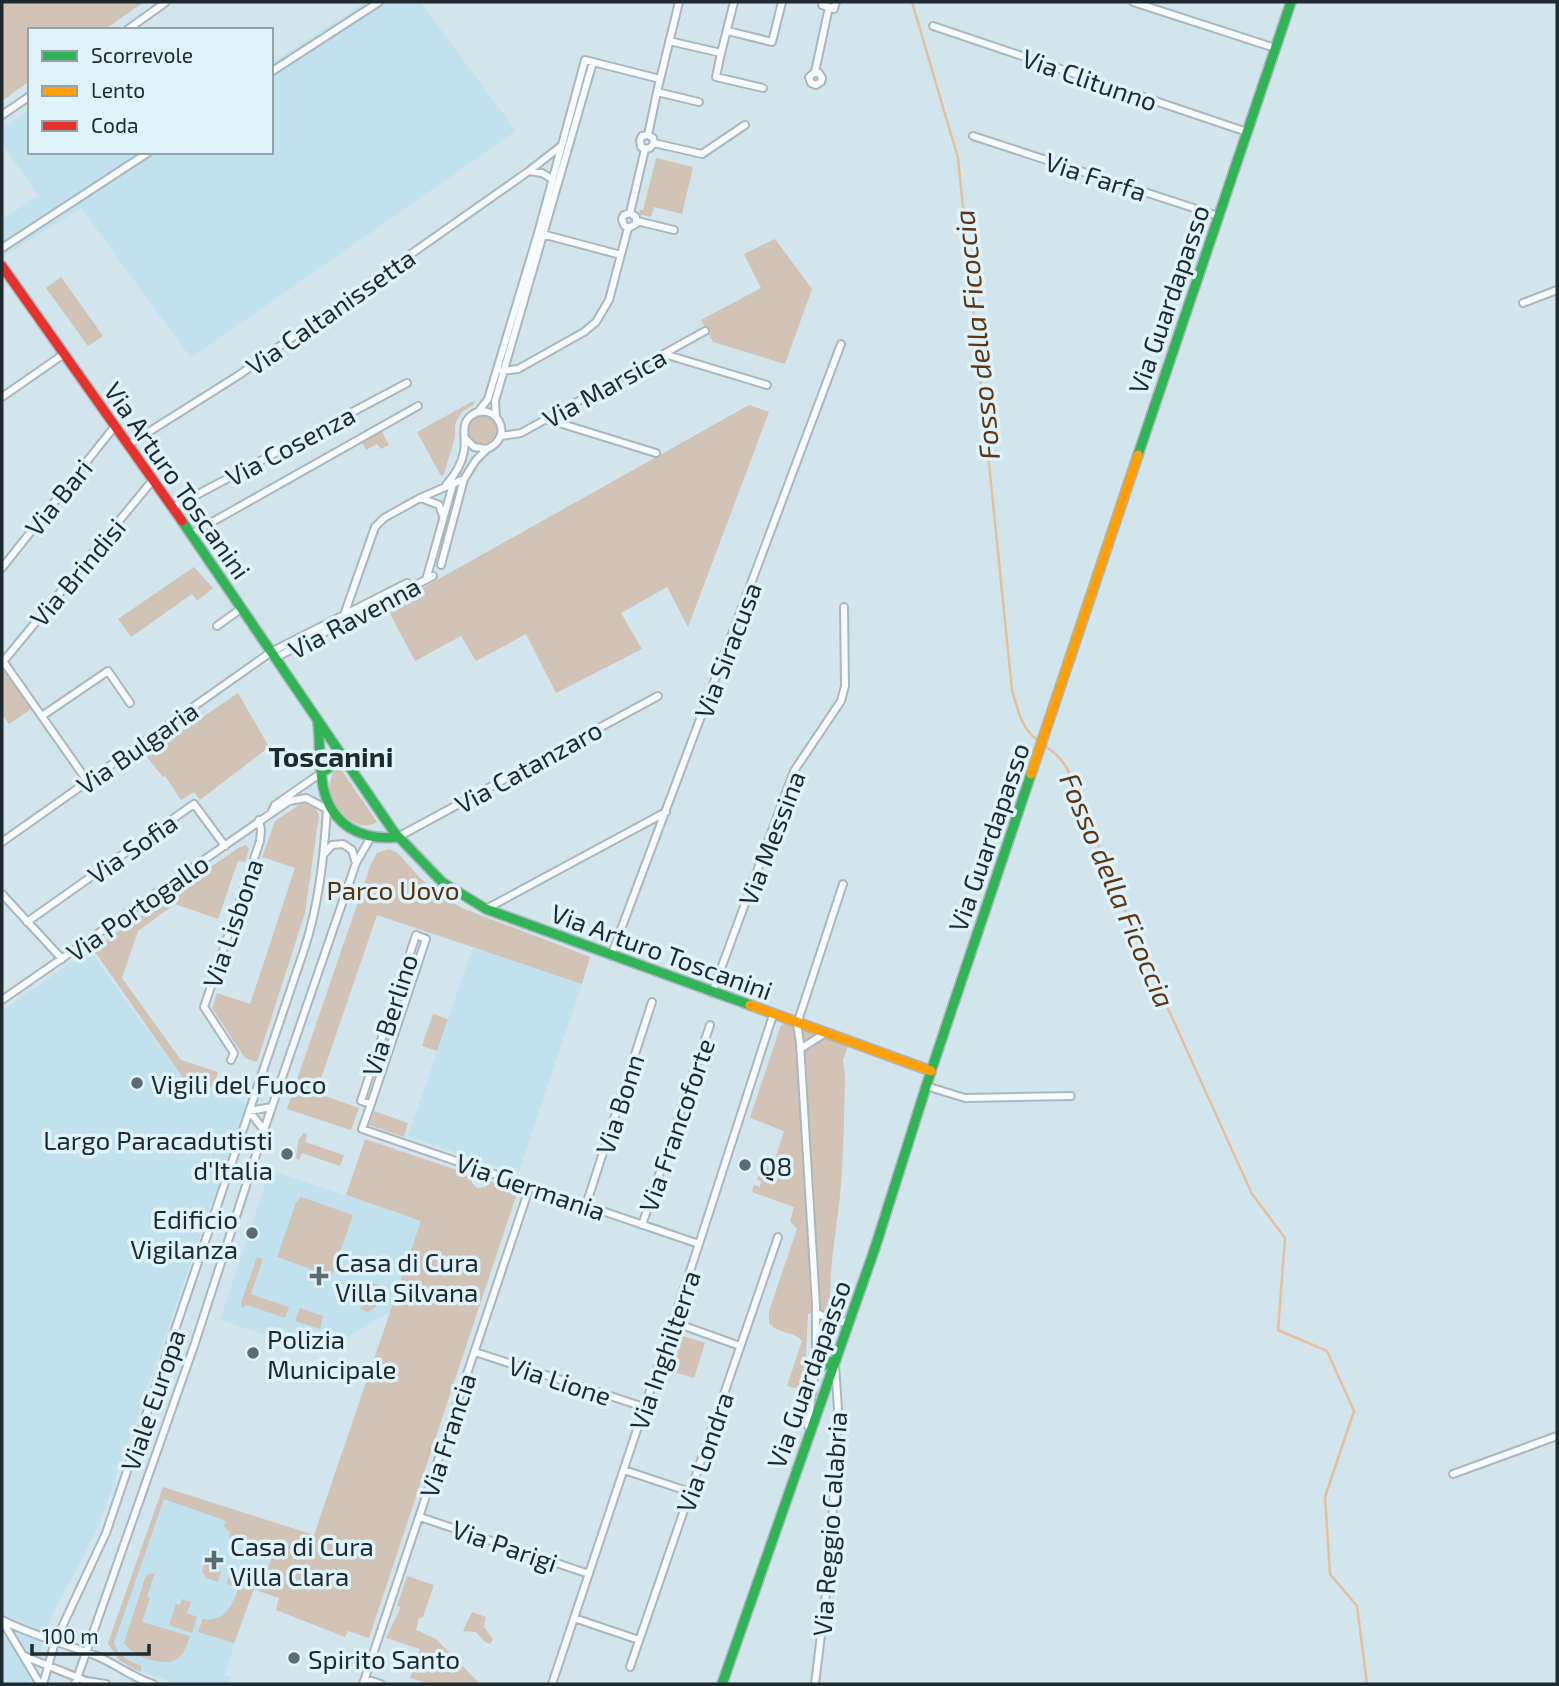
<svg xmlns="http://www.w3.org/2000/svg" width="1559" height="1686" font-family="'Exo 2',sans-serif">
<rect width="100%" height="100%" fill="#d2e4ec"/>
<path fill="#c2e1ef" d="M366 2H420L516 131 191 358 81 208 6 255 2 249V220L38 195 2 144V128L30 109V152H271V63Z
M473 947 582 984 518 1174 408 1136Z
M89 950 184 1080 247 1103 98 1528 51 1618 29 1684H2V1011Z
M270 1170 421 1221 390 1312 321 1353 220 1320Z
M163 1487 301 1531 279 1598 253 1590 224 1675 231 1677 228 1684H179L132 1669 119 1660 110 1649 108 1643Z"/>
<path fill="#d1c3b5" d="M2 2H144L104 30H30V81L3 100Z
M656 158 693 167 682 214 654 207 651 217 639 214 640 210H643Z
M775 239 812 289 785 364 713 342 701 320 761 288 744 254Z
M61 277 103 336 88 346 46 288Z
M475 400 473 405 462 412 455 424V437L444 474 441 476 417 432Z
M749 405 769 412 688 627 667 587 621 613 642 649 556 693 526 634 476 661 461 636 415 661 387 608Z
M468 431a15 15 0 1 1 30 0a15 15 0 1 1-30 0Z
M381 430 389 445 381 449 377 444 366 450 361 441Z
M194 567 213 588 197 601 192 594 131 637 118 619Z
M2 672H6L31 709 9 724 2 714Z
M238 693 269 747 200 800 194 792 181 800 165 776 163 777 146 756Z
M340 768 377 822C359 834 336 812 330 795 328 788 330 780 333 773Z
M302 803 314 805 319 815 305 913 257 1062 245 1058 212 1008 217 993 250 1004 295 868 262 857 275 821Z
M246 845 249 849 245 862 238 861 218 919 175 904 138 931 122 978 181 1060 218 1072 213 1088 183 1078 93 949 238 848Z
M389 849 398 853 420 878 439 894 462 908 590 957 582 984 377 915 316 1093 359 1108 351 1130 287 1109 371 864 377 853Z
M433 1014 448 1019 437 1051 422 1046Z
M785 1024 848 1046 843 1060 845 1075C844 1111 844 1148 841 1184 838 1227 827 1270 831 1314L841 1316 845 1312 842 1318 833 1317 824 1312 808 1314 804 1391 787 1386 802 1341C793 1330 779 1335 769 1323V1311L797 1229 790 1221 794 1207 752 1192 754 1185 760 1187 761 1181 757 1180 762 1165 772 1169 784 1131 750 1118 781 1025Z
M374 1111 408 1123 404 1137 369 1125Z
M304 1133 307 1134 305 1142 344 1155 340 1166 302 1153 299 1160 297 1159 296 1157 299 1139Z
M365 1139 472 1175V1183L477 1188 486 1187 489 1181 518 1190 369 1638 348 1631 345 1637 276 1610 279 1598 254 1589 234 1643 198 1632 203 1619C224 1622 231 1608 238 1590L261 1585 272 1558 248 1550 249 1546 229 1539 230 1533 224 1526 226 1521 164 1499 114 1643C118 1656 130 1662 142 1666L140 1672 119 1660 108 1643 163 1487 314 1535 421 1221 346 1195Z
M301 1197 353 1215 333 1273 327 1275 277 1257 296 1203Z
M257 1257 263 1259 251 1294 289 1307 285 1318 247 1305 242 1308 241 1303Z
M370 1282 385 1287 380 1304 368 1312 360 1309Z
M300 1308 323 1316 320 1329 295 1321Z
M683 1336 705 1343 694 1378 671 1371Z
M205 1563 216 1566 215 1570 221 1572 218 1582 206 1578 202 1571Z
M155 1573 147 1596 150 1598 142 1622 190 1636C183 1662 172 1666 147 1659 137 1655 130 1651 124 1643L145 1578 149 1574Z
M237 1574 260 1581 259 1584 239 1588 227 1584 229 1575 236 1577Z
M407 1576 434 1585 423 1617 419 1618 416 1630 436 1639 480 1684H432L410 1678 420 1649 386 1638 401 1607 397 1606Z
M182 1599 191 1602 187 1613 197 1617 192 1633 169 1625 176 1604 180 1605Z
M472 1612 486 1617 484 1627 493 1639 490 1644 485 1642 476 1632 463 1631Z"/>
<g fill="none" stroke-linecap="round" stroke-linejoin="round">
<path stroke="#e6bf9f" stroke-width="2.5" d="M912 2 958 158 1012 690C1017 706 1020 725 1034 737 1048 750 1055 750 1067 768L1136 938 1252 1194 1285 1238 1278 1330 1327 1351 1354 1411 1325 1497 1330 1574 1357 1606 1367 1684"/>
<defs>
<path id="street" d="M679 2 657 92 699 102
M823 2 822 5 829 7
M1133 2 1275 48
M829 7 834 9 836 2
M933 26 1247 132
M127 30 166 2
M728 31 772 42 782 2
M669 41 721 53 734 2
M721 53 716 77 763 88
M271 72 379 2
M815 72 819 73 822 78 821 82 816 85 811 83 809 77 815 72 829 7
M2 115 30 96
M648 135 657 92
M973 136 1218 216
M654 143 702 154 745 125
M529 171 542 173 552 179
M630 213 645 149 650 148 654 143 653 138 648 135 642 136 640 140 641 147 645 149
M637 221 674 230
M542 234 621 255
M2 248 149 152
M1523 303 1557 290
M664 354 767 385
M502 371 518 369 584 332 596 322 609 300 628 228 636 224V217L630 213 624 215 622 219 624 225 628 228
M2 397 64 354
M478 412 488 399 538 233 585 60 660 79
M496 417 495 401 593 62
M546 419 656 453
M501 436 521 433 705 331
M128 445 239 375 529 171 561 146
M446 485C455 475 462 464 464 451 467 439 459 424 472 415 494 400 517 436 487 449L474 447 465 438
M421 498 439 505 443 516
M172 508 407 383
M191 534 418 406
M441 565 464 479
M2 568 115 426
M426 580 453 484
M344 615 375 527 384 518 420 498 464 479 476 460 487 449
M217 626 242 608
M275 658 433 576
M3 661 88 782
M2 663 152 481
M42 716 108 671 130 703
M272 811 275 805 321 773
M398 837 658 696
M2 842 271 652 407 583
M325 853 332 845 343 844 352 850 356 863
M2 894 62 959
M486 909 666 812
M27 922 194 804 225 846
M416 935 426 939 371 1104 361 1101Z
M611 956 841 344
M712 993 794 771 841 701 845 686 844 607
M2 1000 289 801 306 798 327 809C324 856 319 905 304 950L106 1533 55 1642 43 1684
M800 1049 824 1034
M231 1060 234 1053 204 1007 260 841 261 830 259 820
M926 1086 965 1098 1071 1096
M371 1104 362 1129 699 1244
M264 1130 249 1111 272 1107
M586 1205 652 1002
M642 1225 710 1025
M816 1312 835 1323 850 1321
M673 1322 740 1346
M475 1352 644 1407
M808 1426 816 1360V1305L800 1043 797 1024 843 884
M624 1470 690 1492
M1453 1474 1557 1436
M420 1517 589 1574
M574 1618 639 1640
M2 1620C31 1635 63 1643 94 1655 115 1663 131 1677 153 1684
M3 1622 40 1684
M24 1656 86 1681 106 1684
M630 1667 778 1237
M365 1679 381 1684
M75 1684 194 1346 264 1130 356 863 371 837
M363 1684 530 1186
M552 1684 699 1244 773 1015
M815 1684 830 1561 838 1409 835 1365"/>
<path id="fast" d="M1138 455 1291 2
M182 521 394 832 442 882 486 909 750 1005
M318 723C322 761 314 805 350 828 365 837 382 839 398 837
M321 773 333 765 347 763
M815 1365H824L836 1360
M722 1684 875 1248 931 1071 1031 774"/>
<path id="slow" d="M1031 774 1138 455
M750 1005 931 1071"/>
<path id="jam" d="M2 266 182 521"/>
</defs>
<use href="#street" stroke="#aab7be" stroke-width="10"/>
<use href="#fast" stroke="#aab7be" stroke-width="12"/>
<use href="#slow" stroke="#aab7be" stroke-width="12"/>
<use href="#jam" stroke="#aab7be" stroke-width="12"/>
<use href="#street" stroke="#f8fbfc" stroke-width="6"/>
<use href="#fast" stroke="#30b455" stroke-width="9"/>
<use href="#slow" stroke="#ff9f0a" stroke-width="9"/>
<use href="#jam" stroke="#e5322d" stroke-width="9"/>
</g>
<g fill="#5d6b72" stroke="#dff3fb" stroke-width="2.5">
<circle cx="137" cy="1083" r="7"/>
<circle cx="287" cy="1154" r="7"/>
<circle cx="745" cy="1165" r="7"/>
<circle cx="252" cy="1233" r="7"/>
<path d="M315.5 1265.5h7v7h7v7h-7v7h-7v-7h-7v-7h7z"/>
<circle cx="253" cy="1353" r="7"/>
<path d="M210.5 1549.5h7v7h7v7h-7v7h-7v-7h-7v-7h7z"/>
<circle cx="294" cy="1658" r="7"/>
</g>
<g text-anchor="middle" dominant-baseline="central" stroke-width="7" stroke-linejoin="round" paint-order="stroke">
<g font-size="26" fill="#1e2a30" stroke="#dff3fb">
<text transform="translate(1090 79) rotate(19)">Via Clitunno</text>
<text transform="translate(1096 176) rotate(18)">Via Farfa</text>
<text transform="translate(1168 299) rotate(-71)">Via Guardapasso</text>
<text transform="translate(330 311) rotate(-35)">Via Caltanissetta</text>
<text transform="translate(604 387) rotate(-29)">Via Marsica</text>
<text transform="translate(290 445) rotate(-28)">Via Cosenza</text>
<text transform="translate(178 480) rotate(55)">Via Arturo Toscanini</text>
<text transform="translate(58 497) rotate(-51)">Via Bari</text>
<text transform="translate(77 572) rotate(-50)">Via Brindisi</text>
<text transform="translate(354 617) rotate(-28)">Via Ravenna</text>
<text transform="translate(727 650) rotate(-69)">Via Siracusa</text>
<text transform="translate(137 747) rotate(-35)">Via Bulgaria</text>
<text transform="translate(528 766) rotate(-29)">Via Catanzaro</text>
<text transform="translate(988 837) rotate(-71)">Via Guardapasso</text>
<text transform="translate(771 838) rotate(-69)">Via Messina</text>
<text transform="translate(132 848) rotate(-35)">Via Sofia</text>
<text transform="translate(137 907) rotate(-35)">Via Portogallo</text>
<text transform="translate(232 923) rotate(-71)">Via Lisbona</text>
<text transform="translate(662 951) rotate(20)">Via Arturo Toscanini</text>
<text transform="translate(389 1015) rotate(-72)">Via Berlino</text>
<text transform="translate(619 1104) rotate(-72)">Via Bonn</text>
<text transform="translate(676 1125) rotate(-71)">Via Francoforte</text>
<text transform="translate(531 1186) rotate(19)">Via Germania</text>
<text transform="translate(664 1350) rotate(-71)">Via Inghilterra</text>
<text transform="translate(808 1374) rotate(-70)">Via Guardapasso</text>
<text transform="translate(560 1380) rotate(18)">Via Lione</text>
<text transform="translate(152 1400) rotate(-71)">Viale Europa</text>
<text transform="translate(447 1435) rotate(-72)">Via Francia</text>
<text transform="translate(704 1452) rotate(-71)">Via Londra</text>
<text transform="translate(829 1524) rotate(-86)">Via Reggio Calabria</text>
<text transform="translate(505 1545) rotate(19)">Via Parigi</text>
</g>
<g font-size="26" fill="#58300a" stroke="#dff3fb">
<text x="393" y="889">Parco Uovo</text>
</g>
<g font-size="26" fill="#1e2a30" stroke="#dff3fb" text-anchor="start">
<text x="151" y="1083">Vigili del Fuoco</text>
<text x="273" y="1139" text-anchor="end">Largo Paracadutisti<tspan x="273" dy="30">d'Italia</tspan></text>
<text x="759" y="1165">Q8</text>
<text x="238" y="1218" text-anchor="end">Edificio<tspan x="238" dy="30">Vigilanza</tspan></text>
<text x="335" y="1261">Casa di Cura<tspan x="335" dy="30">Villa Silvana</tspan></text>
<text x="267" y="1338">Polizia<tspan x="267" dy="30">Municipale</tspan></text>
<text x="230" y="1545">Casa di Cura<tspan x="230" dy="30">Villa Clara</tspan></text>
<text x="308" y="1658">Spirito Santo</text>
</g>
<g font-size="28" font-style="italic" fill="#5f3611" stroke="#dff3fb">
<text transform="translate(976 335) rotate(-96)">Fosso della Ficoccia</text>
<text transform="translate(1118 890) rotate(67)">Fosso della Ficoccia</text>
</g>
<g font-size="28" font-weight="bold" fill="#1e2a30" stroke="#dff3fb">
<text x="331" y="756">Toscanini</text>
</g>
</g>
<rect width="1559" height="1686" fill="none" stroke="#1e2a30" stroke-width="7"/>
<rect x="28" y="28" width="245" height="126" fill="#dff3fb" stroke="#92a3aa" stroke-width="2"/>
<rect x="42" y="51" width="35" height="10" fill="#30b455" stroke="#92a3aa" stroke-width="2"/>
<text x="91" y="63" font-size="21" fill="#1e2a30">Scorrevole</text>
<rect x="42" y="86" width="35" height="10" fill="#ff9f0a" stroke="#92a3aa" stroke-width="2"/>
<text x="91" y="98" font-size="21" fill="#1e2a30">Lento</text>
<rect x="42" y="121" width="35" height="10" fill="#e5322d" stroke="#92a3aa" stroke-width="2"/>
<text x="91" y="133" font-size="21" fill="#1e2a30">Coda</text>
<path d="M32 1644v10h117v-10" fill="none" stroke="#1e2a30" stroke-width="3.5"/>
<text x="42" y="1644" font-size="21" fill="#1e2a30" stroke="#dff3fb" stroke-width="5" paint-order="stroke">100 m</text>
</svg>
